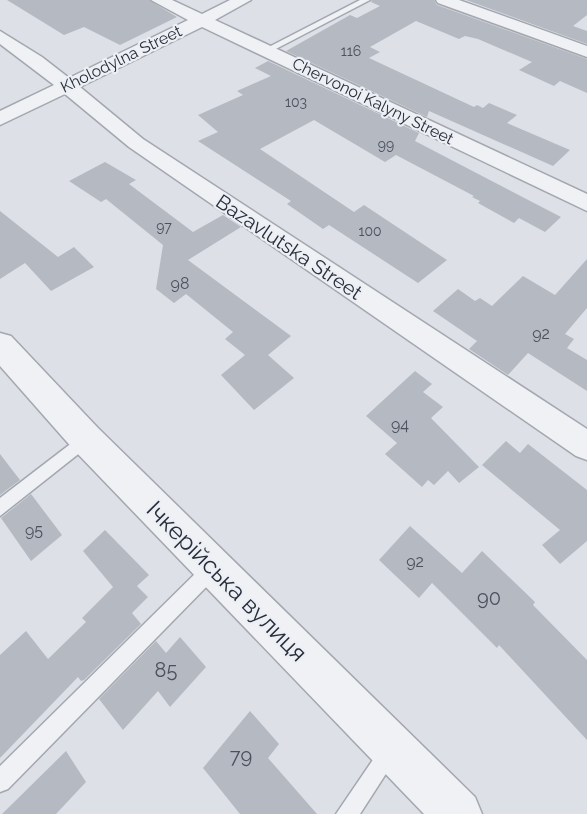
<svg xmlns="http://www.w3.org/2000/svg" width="587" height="814" font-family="Raleway,sans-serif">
<rect width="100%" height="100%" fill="#dde0e6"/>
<path fill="#b5b9c2" d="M7 0H149L177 17 120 45 84 27 64 35Z
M372 0H434L437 5 587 59V93L560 81 554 86 519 70 532 62 478 39 465 36 459 39 416 21 370 47 380 52 369 58 474 107 477 105 483 108 489 103 517 115 507 123 570 150 553 166 429 111 427 117 286 51 350 15 357 18 380 6 371 2Z
M466 0H587V15L573 26 587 31V44Z
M268 61 419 133 415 141 561 217 545 232 519 218 514 223 478 203 480 201 472 197 474 196 396 155 385 162 314 120 260 149 354 212 364 205 447 260 418 283 329 225 323 229 287 204 291 201 198 141 218 132 198 115 243 95 237 91 271 76 255 68Z
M105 162 136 180 129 184 193 232 223 215 241 227 188 260 291 336 268 355 294 378 254 410 221 375 245 355 225 339 233 332 186 294 174 303 156 289 163 245 106 199 101 202 69 181Z
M0 211 58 257 74 247 94 267 51 291 25 263 0 279Z
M587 259V308L565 334 574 339 567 348 587 360V391L528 353 508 375 469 349 477 341 433 311 458 289 475 301 480 298 492 306 523 276 555 295Z
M415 371 432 384 423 392 443 407 431 418 479 467 459 483 448 471 434 485 428 480 422 487 385 454 397 443 366 416Z
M506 441 520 453 528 444 587 490V541L560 564 542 545 560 530 482 465Z
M0 454 20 480 0 495Z
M31 494 62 535 31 561 1 518Z
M410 526 462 573 482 551 535 602 533 605 587 660V740L499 645 497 648 432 583 419 598 379 560Z
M105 530 149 575 137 586 148 597 132 613 141 624 84 680 81 681 78 677 0 758V655L26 631 48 659 86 622 82 618 113 587 83 551Z
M180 637 206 667 170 707 158 691 123 730 99 699 156 641 166 653Z
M250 711 279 744 268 758 317 814H240L203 768Z
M66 751 86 782 56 814H2Z"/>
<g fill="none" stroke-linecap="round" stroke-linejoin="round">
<defs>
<path id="service" d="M360 0H370L270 52 263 50Z
M86 432 91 434 94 439 91 444 0 516V498Z
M213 559 219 562 222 568 219 574 8 789 0 792V766L207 562Z
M390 742 397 745 400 752 360 814H336L383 745Z"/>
<path id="minor" d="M151 0H172L202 14 230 0H251L215 20 587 194V211L202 27 80 87 143 139 587 429V460L576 456 129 147 65 94 0 125V111L54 85 0 44V31L42 57 69 78 188 20Z
M436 0H459L587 46V57L438 3Z"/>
<path id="tertiary" d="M0 333 11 336 98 428 475 797 482 814H424L74 450 0 366Z"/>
</defs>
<use href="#service" stroke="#a3a7af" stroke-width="3"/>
<use href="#minor" stroke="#a3a7af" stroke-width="3"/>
<use href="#tertiary" stroke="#a3a7af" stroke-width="3"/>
<use href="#service" fill="#f0f1f5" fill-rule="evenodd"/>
<use href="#minor" fill="#f0f1f5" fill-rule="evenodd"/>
<use href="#tertiary" fill="#f0f1f5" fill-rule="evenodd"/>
</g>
<g text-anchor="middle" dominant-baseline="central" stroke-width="4.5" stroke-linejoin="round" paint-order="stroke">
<g font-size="14" fill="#4b515d">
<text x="351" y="51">116</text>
<text x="296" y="102">103</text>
<text x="386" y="145">99</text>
<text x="164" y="227">97</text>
<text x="370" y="231">100</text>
</g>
<g font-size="16" fill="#282e3b" stroke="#eceff4">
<text transform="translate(121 59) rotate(-26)">Kholodylna Street</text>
<text transform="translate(373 101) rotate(26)">Chervonoi Kalyny Street</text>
</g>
<g font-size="16" fill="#4b515d">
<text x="180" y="283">98</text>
<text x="541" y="333">92</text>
<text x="400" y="424">94</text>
<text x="34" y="530">95</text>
<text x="415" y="561">92</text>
</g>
<g font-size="20" fill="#282e3b" stroke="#eceff4">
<text transform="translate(289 247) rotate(34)">Bazavlutska Street</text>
</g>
<g font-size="20" fill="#4b515d">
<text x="489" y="598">90</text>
<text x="166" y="670">85</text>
<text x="241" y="756">79</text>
</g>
<g font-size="24" fill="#282e3b" stroke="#eceff4">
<text transform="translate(227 581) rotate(45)">Ічкерійська вулиця</text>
</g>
</g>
</svg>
